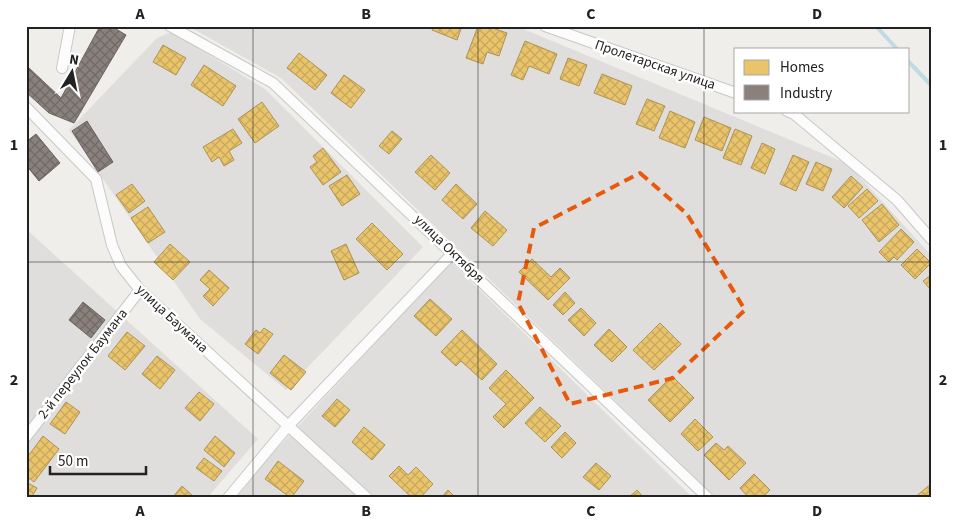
<svg xmlns="http://www.w3.org/2000/svg" width="957" height="524" font-family="'Source Sans 3',sans-serif">
<defs>
<pattern id="homes-cross-hatch" width="8" height="8" patternUnits="userSpaceOnUse" patternTransform="scale(1.25)"><rect width="8" height="8" fill="#e9c46a"/><path d="M0 0l8 8M0 8l8-8" fill="none" stroke="#c8a85c"/></pattern>
<pattern id="industry-cross-hatch" width="8" height="8" patternUnits="userSpaceOnUse" patternTransform="scale(1.25)"><rect width="8" height="8" fill="#8a817c"/><path d="M0 0l8 8M0 8l8-8" fill="none" stroke="#706965"/></pattern>
</defs>
<rect width="100%" height="100%" fill="#f0eeeb"/>
<path fill="#dfdedc" d="M188 26H516L848 164 931 255V498H716L281 78Z
M171 32 265 89 423 247 286 390 200 319 69 130 157 38Z
M26 229 258 439 207 498H26Z
M451 262 693 498H236L273 453Z"/>
<path fill="url(#homes-cross-hatch)" stroke="#ad9354" d="M434 26H462L457 40 432 30Z
M478 26H487L507 33 499 56 487 52 483 64 466 58Z
M525 41 557 54 549 74 529 66 523 80 511 75Z
M163 45 186 58 176 75 153 62Z
M299 53 327 75 315 90 287 68Z
M568 58 587 65 579 86 560 79Z
M204 65 236 86 223 106 191 85Z
M602 74 632 86 625 105 594 93Z
M344 75 365 90 351 108 331 93Z
M647 99 665 106 654 131 636 124Z
M262 102 279 126 255 143 238 119Z
M670 111 695 122 685 148 659 138Z
M704 117 731 128 722 151 695 140Z
M233 129 242 143 229 151 234 160 224 166 219 157 212 162 203 147Z
M735 129 752 136 741 165 723 158Z
M392 131 402 139 389 154 379 146Z
M762 143 775 149 765 174 751 168Z
M323 148 341 172 323 185 310 167 317 162 313 156Z
M431 155 450 173 435 190 415 172Z
M793 155 809 162 796 191 780 184Z
M816 162 832 169 823 191 806 184Z
M347 175 360 194 342 206 329 186Z
M851 176 863 187 844 208 832 197Z
M132 184 145 201 129 213 116 195Z
M456 184 477 204 463 219 442 200Z
M867 189 878 201 859 218 848 206Z
M882 204 899 225 879 242 862 220Z
M148 207 165 232 148 243 131 218Z
M485 211 507 230 493 246 471 228Z
M372 223 403 254 387 270 356 239Z
M901 229 914 242 897 260 894 257 889 262 879 252Z
M170 244 190 262 173 280 154 262Z
M346 244 359 273 344 280 331 251Z
M917 249 931 263 915 279 901 265Z
M532 259 551 277 560 268 570 278 548 300 519 272Z
M209 270 229 288 213 306 203 296 210 289 200 280Z
M931 275V290L923 281Z
M565 292 575 303 563 315 553 305Z
M430 299 452 319 436 336 414 316Z
M581 308 596 323 584 336 568 320Z
M660 323 681 344 654 370 633 350Z
M264 328 273 334 258 354 245 344 256 330 260 333Z
M609 329 627 347 612 362 594 345Z
M462 330 497 364 482 380 461 361 456 366 441 352Z
M127 332 145 346 125 370 108 356Z
M284 355 306 372 291 390 270 373Z
M157 356 175 370 160 389 142 374Z
M506 370 534 398 504 428 493 417 506 404 489 388Z
M672 376 694 398 670 422 648 400Z
M199 392 214 404 200 421 185 408Z
M337 399 350 410 335 427 322 416Z
M66 402 80 412 65 434 50 424Z
M540 407 561 426 545 442 525 423Z
M695 419 713 437 698 451 681 434Z
M364 427 385 445 372 460 352 442Z
M565 432 576 443 562 458 551 447Z
M43 436 59 449 34 482 26 476V459Z
M215 436 235 453 224 467 204 450Z
M716 443 724 450 728 446 746 463 729 480 704 455Z
M204 458 222 471 214 481 196 468Z
M278 461 304 481 291 498 265 479Z
M596 463 611 476 599 490 583 477Z
M399 466 408 475 416 467 433 484 420 498H412L389 476Z
M754 474 770 490 762 498H749L740 488Z
M26 482 37 488 31 498H26Z
M931 484V498H914Z
M182 486 195 498H172Z
M448 490 456 498H441Z
M637 490 644 498H628Z"/>
<path fill="url(#industry-cross-hatch)" stroke="#6b6461" d="M100 26H111L126 35 74 123 49 113 26 92V71L29 68 61 98Z
M87 121 113 162 98 172 72 131Z
M36 134 60 163 39 181 26 165V142Z
M83 302 105 320 91 338 69 320Z"/>
<g fill="none" stroke-linecap="round" stroke-linejoin="round">
<path stroke="#bfdbe3" stroke-width="4" d="M876 26 897 49
M908 61 931 85"/>
<defs>
<path id="street" d="M170 26 273 83 708 498
M545 26 736 93
M62 68 70 26
M26 107 96 179 112 245 121 266 140 290 367 498
M787 111 794 114 897 200 931 239
M26 437 140 290
M228 498 288 426 453 253"/>
</defs>
<use href="#street" stroke="#c9c8c7" stroke-width="12"/>
<use href="#street" stroke="#fdfcfc" stroke-width="10"/>
</g>
<path fill="none" stroke="#e8590c" stroke-width="4" stroke-dasharray="10 6" stroke-linejoin="round" d="M640 173 687 214 745 310 673 378 570 404 518 303 534 228Z"/>
<path fill="none" stroke="#222" stroke-width="1" stroke-opacity="0.55" d="M253 26V498M478 26V498M704 26V498M26 262H931"/>
<g text-anchor="middle" dominant-baseline="central" stroke-width="5" stroke-linejoin="round" paint-order="stroke">
<g font-size="14" fill="#222" stroke="#fff">
<text transform="translate(655 65) rotate(19)">Пролетарская улица</text>
<text transform="translate(449 249) rotate(44)">улица Октября</text>
<text transform="translate(172 319) rotate(43)">улица Баумана</text>
<text transform="translate(83 364) rotate(-52)">2-й переулок Баумана</text>
</g>
</g>
<rect width="957" height="524" fill="none" stroke="#ffffff" stroke-width="55"/>
<rect x="734" y="48" width="175" height="65" fill="#ffffff" stroke="#a7a7a7"/>
<rect x="744" y="60" width="25" height="15" fill="#e9c46a" stroke="#a7a7a7"/>
<text x="780" y="72" font-size="15" fill="#222222">Homes</text>
<rect x="744" y="85" width="25" height="15" fill="#8a817c" stroke="#a7a7a7"/>
<text x="780" y="98" font-size="15" fill="#222222">Industry</text>
<g transform="translate(72 72) rotate(10)" stroke="#ffffff" stroke-width="4" paint-order="stroke">
<path d="M0-4L9 19L0 12L-9 19Z" fill="#222222"/>
<text y="-8" font-size="14" font-weight="bold" text-anchor="middle" fill="#222222">N</text>
</g>
<path d="M50 466v8h96v-8" fill="none" stroke="#222222" stroke-width="2.5"/>
<text x="58" y="466" font-size="15" fill="#222222" stroke="#ffffff" stroke-width="4" paint-order="stroke">50 m</text>
<rect x="28" y="28" width="902" height="468" fill="none" stroke="#222" stroke-width="2"/>
<g font-size="16" text-anchor="middle" font-weight="bold" fill="#222">
<text x="140" y="19">A</text>
<text x="366" y="19">B</text>
<text x="591" y="19">C</text>
<text x="817" y="19">D</text>
<text x="14" y="150">1</text>
<text x="943" y="150">1</text>
<text x="14" y="385">2</text>
<text x="943" y="385">2</text>
<text x="140" y="516">A</text>
<text x="366" y="516">B</text>
<text x="591" y="516">C</text>
<text x="817" y="516">D</text>
</g>
</svg>
